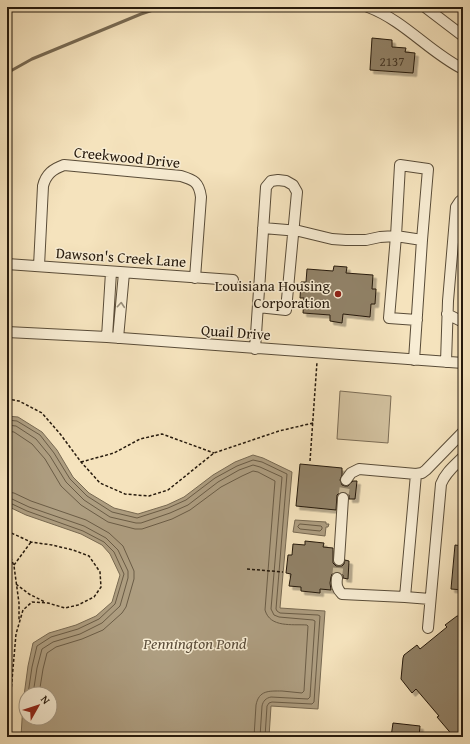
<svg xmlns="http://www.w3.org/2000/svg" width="470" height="744" font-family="'Gentium Book Plus',serif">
<defs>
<filter id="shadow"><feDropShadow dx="3.5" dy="3.5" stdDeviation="0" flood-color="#0004"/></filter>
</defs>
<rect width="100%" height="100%" fill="#f5e3bd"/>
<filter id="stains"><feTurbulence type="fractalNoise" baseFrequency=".005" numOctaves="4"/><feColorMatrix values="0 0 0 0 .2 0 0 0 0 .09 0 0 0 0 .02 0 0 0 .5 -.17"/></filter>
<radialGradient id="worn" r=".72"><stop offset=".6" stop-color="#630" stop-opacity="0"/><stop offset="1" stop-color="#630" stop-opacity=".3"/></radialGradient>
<path fill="#d2c19f" stroke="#7c6d56" d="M340 391 391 396 388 443 337 439Z"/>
<path fill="#ae9e81" stroke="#776952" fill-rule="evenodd" d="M7 416 18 417 42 432 57 450 73 477 89 493 114 508 138 514 167 505 184 497 213 475 235 462 253 455 263 458 292 472 280 608 325 611 318 709 271 706 269 737H21L23 703 28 666 33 643 49 633 76 625 96 616 112 602 120 575 110 554 102 545 81 534 26 515 7 506ZM26 694H50V718H26Z
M295 520 326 522V524H329L328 527H326L325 536 293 532Z"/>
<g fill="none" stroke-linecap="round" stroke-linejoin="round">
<path stroke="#6a5c46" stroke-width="1" d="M7 420 17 421 40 435 54 453 70 479 87 496 112 512 137 518 168 508 186 500 215 478 237 466 253 460 262 462 287 474 276 609 277 611 280 613 318 615 320 616 314 702 312 704 272 702 269 703 267 706 265 737
M7 425 16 426 36 439 50 456 66 482 84 500 110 517 136 523H141L170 513 188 505 218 482 239 470 253 465 260 467 282 477 271 609 274 615 279 617 313 620 315 621 310 697 308 699 271 697C266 698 263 701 262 706L260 737
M7 431 14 432 32 444 45 459 61 486 81 505 108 522 135 529H142L172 519 190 510 221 487 242 476 253 471 258 472 275 481 265 610C270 628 292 624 307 625L308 626 304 691 302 693C295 692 289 692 282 691 269 691 259 690 256 705L254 737
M7 492 14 493 31 501 86 520 109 533 123 546 134 571V579L126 607 122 613 103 630 82 639 56 647 47 653 43 669 39 694
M7 498 12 499 29 507 84 526 106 538 118 550 128 571V578L120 606 102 623 80 634 53 642 42 649 37 668 33 694
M7 503H10L27 511 83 531 104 542 114 552 124 574 115 604 99 619 78 629 51 637 37 646 32 667 28 694
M300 524 321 526 322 527V529L320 531 300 529 298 527Z"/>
<path stroke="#776952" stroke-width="3" d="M7 73 32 59 141 14 162 7"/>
</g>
<path fill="#918268" stroke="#25190c" filter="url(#shadow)" d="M372 38 392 40V47L406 48 405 52 415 53 413 73 370 70Z
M334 266 347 267 346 273 373 275 372 289H376L375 304H371L370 317 343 314 342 323 330 321V315L303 313 304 298H300L301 282H306L307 269 333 271Z
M300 464 342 468V475L340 480 342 485 345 486H348L353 481H357L355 499H349V495L347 493 343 492H340L337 495 336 510 296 506Z
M305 541 324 543 323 547 333 548V563L336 566H342L344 564 345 560 349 561 348 579 343 578V575L341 573 337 572H334L332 574 331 577 330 583 331 590 320 589V593L301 591V587L289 586 291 574 286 573 288 555H292L293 544 305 545Z
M455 545 463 546V590L451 589Z
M457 616H463V737H454L437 717 439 716 416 689 412 693 401 679 403 658 404 655 417 645 420 649 447 627 445 625Z
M393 723 420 726 419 737H391Z"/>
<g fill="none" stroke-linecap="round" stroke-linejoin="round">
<path stroke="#cbbb9a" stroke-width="10" stroke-dasharray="10 5" stroke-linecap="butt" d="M343 498 346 480
M337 578 339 560"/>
<defs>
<path id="minor" d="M368 7C405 21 429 52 463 69
M425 7 463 36
M263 228 299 231 332 239 346 240H366L380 237 396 236 422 240 414 360
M7 264 233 280
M39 266 43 186C46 174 53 169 64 165L181 176C194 180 199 182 201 197L195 278
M447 314 463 322
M417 320 389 318 396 236 400 165 428 169 422 240
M7 332 107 337 463 363
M107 337 111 272
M118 338 124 273
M255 349 266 187 271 181 278 180 286 181 293 185 297 192 286 310 258 307
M446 362 448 301 456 207 460 201H463
M346 480 351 473 359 469 416 474 422 473 426 470 463 432
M339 560 343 498
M337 578C336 585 337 589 342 594L405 597 430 599
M405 597 416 474
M428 628 441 484C445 473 455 465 463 457"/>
</defs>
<use href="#minor" stroke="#594c38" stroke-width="12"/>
<path stroke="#25190c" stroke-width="1.5" stroke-dasharray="3 2" stroke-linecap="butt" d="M7 399 19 401 42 413 61 435 81 462 100 483 125 494 149 496 168 490 214 453 279 431 313 423
M310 461 317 362
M81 462 114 453 140 439 162 434 214 453
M7 531 31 542 52 545 73 550 89 556 100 572 101 587 94 597 78 605 65 608 48 603 32 602 23 610 16 634 7 737
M7 548 14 566 19 603V620
M14 565 31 542
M247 569 283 572
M16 584 29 594 45 602"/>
<use href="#minor" stroke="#f8edd4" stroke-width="10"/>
</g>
<defs><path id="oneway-chevron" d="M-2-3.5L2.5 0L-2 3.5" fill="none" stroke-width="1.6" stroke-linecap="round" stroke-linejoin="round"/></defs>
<use stroke="#998e7a" href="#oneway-chevron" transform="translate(121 305) rotate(-85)"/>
<circle fill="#8f2418" stroke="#f8edd4" stroke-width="1.5" cx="338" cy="294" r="4"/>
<g text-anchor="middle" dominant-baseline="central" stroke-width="3" stroke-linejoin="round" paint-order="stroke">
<g font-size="13" fill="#403323">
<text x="392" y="61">2137</text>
</g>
<g font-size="15" fill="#25190c" stroke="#f8edd4">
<text transform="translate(127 157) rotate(6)">Creekwood Drive</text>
<text transform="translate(121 257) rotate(4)">Dawson's Creek Lane</text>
<text transform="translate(236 332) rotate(4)">Quail Drive</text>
</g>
<g font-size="15" fill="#25190c" stroke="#f8edd4" text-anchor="end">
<text x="330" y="285">Louisiana Housing<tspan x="330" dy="17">Corporation</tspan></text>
</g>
<g font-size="16" font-style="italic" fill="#5c4e3b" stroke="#f8edd4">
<text x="195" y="643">Pennington Pond</text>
</g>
</g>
<rect width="470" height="744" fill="none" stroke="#f5e3bd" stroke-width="24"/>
<rect x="8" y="8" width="454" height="728" fill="none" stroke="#25190c" stroke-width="2"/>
<rect x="12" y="12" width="446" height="720" fill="none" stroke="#25190c"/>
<g transform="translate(38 706) rotate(51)"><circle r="19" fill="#f8edd4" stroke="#a49884"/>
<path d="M0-3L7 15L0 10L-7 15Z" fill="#8f2418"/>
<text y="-6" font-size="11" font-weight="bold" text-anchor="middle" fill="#25190c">N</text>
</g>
<rect width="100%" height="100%" filter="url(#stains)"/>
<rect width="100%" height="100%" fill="url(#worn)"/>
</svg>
